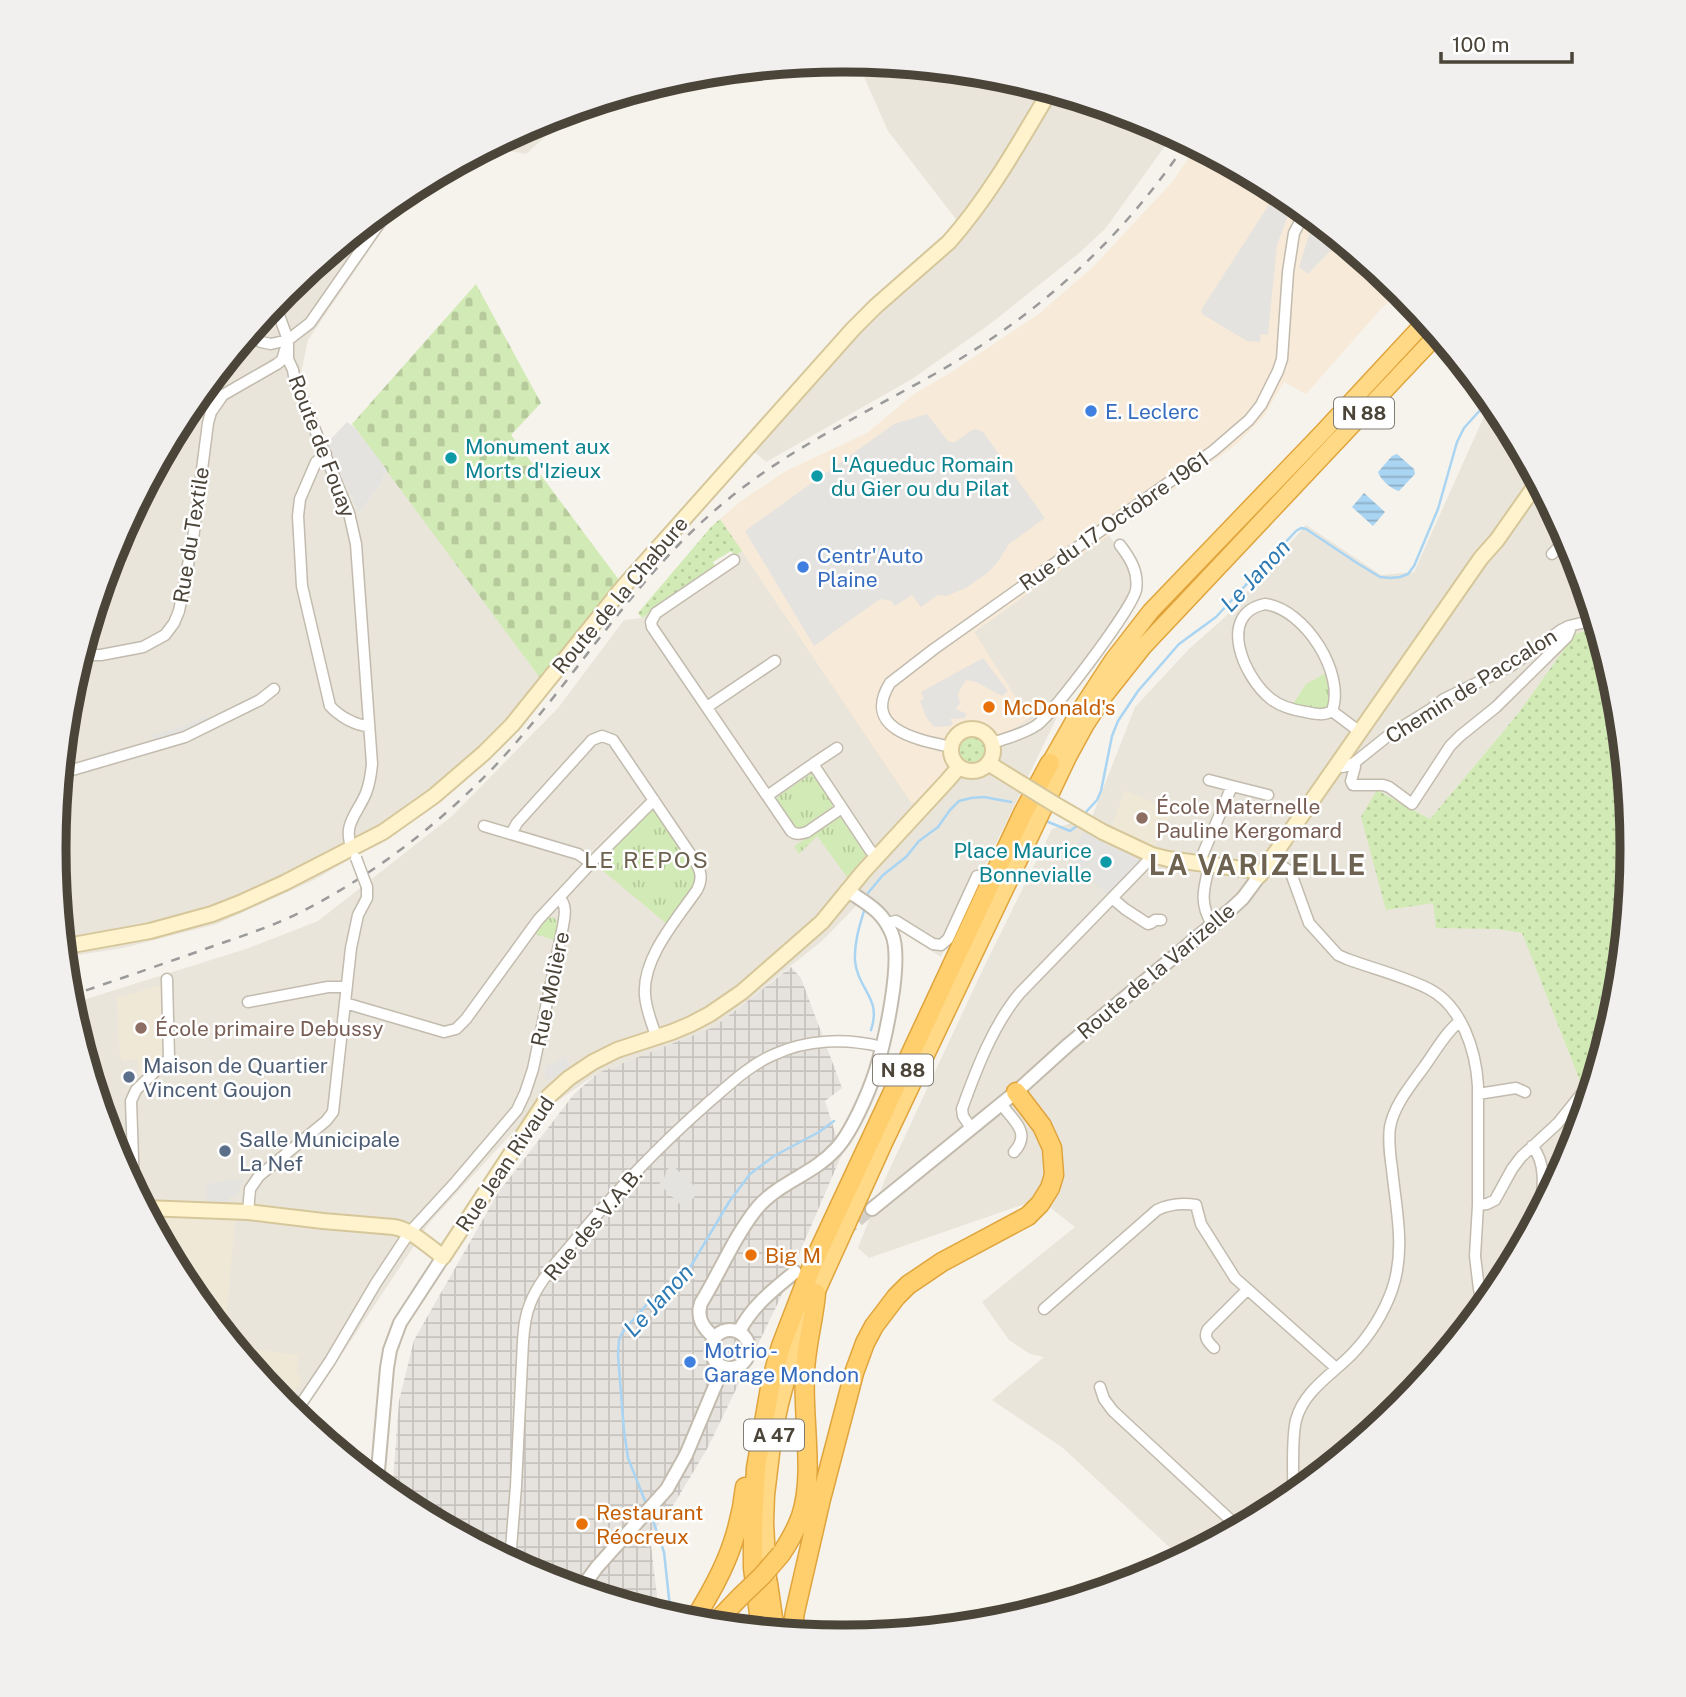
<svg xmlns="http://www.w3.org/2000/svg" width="1686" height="1697" font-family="'Public Sans',sans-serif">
<defs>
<pattern id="industrial-grid" width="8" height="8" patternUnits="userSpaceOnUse" patternTransform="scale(1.75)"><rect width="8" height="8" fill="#e6e2dd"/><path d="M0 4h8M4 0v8" fill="none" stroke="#c7c3be"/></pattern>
<pattern id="grass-dots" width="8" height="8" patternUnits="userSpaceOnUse" patternTransform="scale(1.75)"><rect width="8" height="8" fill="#d2eab5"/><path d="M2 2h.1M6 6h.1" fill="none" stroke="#b6ca9c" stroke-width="1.8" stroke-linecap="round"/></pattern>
<pattern id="cemetery-stones" width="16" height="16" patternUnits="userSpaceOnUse" patternTransform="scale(1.75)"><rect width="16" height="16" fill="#d2eab5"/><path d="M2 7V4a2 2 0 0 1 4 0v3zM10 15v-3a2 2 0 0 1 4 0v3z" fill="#b6ca9c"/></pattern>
<pattern id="park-tufts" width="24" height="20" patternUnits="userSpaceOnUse" patternTransform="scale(1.75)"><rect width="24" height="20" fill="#d2eab5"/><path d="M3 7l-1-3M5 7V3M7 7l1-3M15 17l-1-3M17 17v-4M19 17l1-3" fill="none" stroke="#b6ca9c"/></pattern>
<pattern id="water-rules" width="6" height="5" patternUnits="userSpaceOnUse" patternTransform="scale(1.75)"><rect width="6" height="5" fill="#a9d4f2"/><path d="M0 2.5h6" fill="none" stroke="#8caec5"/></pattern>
</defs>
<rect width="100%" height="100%" fill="#f6f3ec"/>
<path fill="#eae5da" d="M857 61 997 75 1145 120 1173 135 1105 229 1078 254 990 324 912 379 766 462 743 442 866 303 958 222 888 131Z
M575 110 526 154 491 147 542 120Z
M411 189 308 340 301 373 326 444 359 513 379 487 387 470 540 678 522 722 473 774 403 828 314 880 217 924 123 948 65 957 54 848 69 694 114 546 187 410 286 291 405 192Z
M1491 401 1499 411 1572 547 1596 627 1575 634 1517 715 1430 819 1378 790 1433 903 1496 929 1522 933 1585 1094 1569 1118 1578 1128 1572 1151 1499 1287 1400 1407 1281 1505 1181 1558 1063 1448 992 1400 1044 1357 1030 1354 1009 1340 982 1302 1075 1227 1039 1199 869 1258 858 1248 885 1179 983 969 1052 829 1092 817 1135 707 1189 649 1224 618 1306 525 1381 575 1414 572Z
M1109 535 1129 564 1131 583 1126 600 1056 719 941 957 857 905 822 941 714 1027 598 1073 514 1131 430 1222 308 1405 306 1423 285 1406 187 1286 114 1150 70 1004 249 948 318 921 452 816 558 708 624 620 642 618 742 551 824 673 974 632Z"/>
<path fill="#f7ead8" d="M1196 147 1282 193 1401 291 1380 310 1306 394 1284 382 1264 416 1238 443 974 632 1029 718 912 804 720 519 741 501 786 471 867 433 914 394 950 373 1040 313 1094 266 1173 181Z"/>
<path fill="url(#industrial-grid)" d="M791 967 801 978 842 1088 825 1101 842 1154 778 1303 707 1449 674 1504 650 1536 659 1613 541 1577 404 1504 392 1494 399 1401 414 1340 498 1193 574 1094 598 1073 714 1027Z"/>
<path fill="#efe8d6" d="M1125 790 1173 812 1154 847 1114 829 1112 825Z
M161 985 164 1057 139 1080 138 1060 122 1061 121 1057H120L117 998Z
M165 1214 235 1220 225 1333 187 1286 163 1241Z
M237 1347 298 1355 297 1374 301 1375 300 1387H296L293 1405H284Z"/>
<path fill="url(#grass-dots)" d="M720 519 742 551 735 556 731 551 713 562 716 568 642 618 638 613 711 527Z
M1596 627 1617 695 1632 849 1617 1003 1578 1128 1569 1118 1585 1094 1522 933 1496 929 1436 928 1433 903 1386 910 1361 817 1377 790 1430 819 1517 715 1575 634Z
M958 751a14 14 0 1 1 28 0a14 14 0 1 1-28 0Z"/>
<path fill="url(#cemetery-stones)" d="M476 284 541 403 511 435 619 580 540 678 352 424Z"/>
<path fill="url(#park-tufts)" d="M1326 673 1330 699 1329 706C1318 712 1305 707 1293 704L1306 684Z
M811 774C820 778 831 796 833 807L801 829H795L777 802V797Z
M652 811 658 813 695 869 697 879 694 886 668 925 596 865 648 812Z
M840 816 843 817 867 854 847 877 817 836 799 854 794 846Z
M553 917C560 922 556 932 554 940L535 934 546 919Z"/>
<path fill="#e5e3e0" d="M1277 192 1293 202 1277 245 1268 335 1261 334 1260 342 1247 341 1202 314 1201 310Z
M1314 219 1340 241 1308 274 1299 267Z
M927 414 947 440 949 442H955L972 430 976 429 983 432 1045 518 1009 544 997 563 986 574 966 588 946 596 938 595 921 607 912 595 895 606 891 601 880 599 814 646 745 531 894 424Z
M347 422 355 428 387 470 379 487 359 513 326 444Z
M983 658 1008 691 1002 696 976 682 966 680 958 693 960 703 956 709 967 714 964 718 950 719 953 724 950 726 934 727 926 717 920 701 924 698 921 692Z
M206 715 208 722 183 734 154 741 152 735 181 727Z
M1084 831 1141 856 1140 864 1109 896 1069 860Z
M565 1056 571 1067 548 1081 544 1075 546 1065 552 1064Z
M672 1165 700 1191 684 1208 659 1184 664 1178 667 1170Z
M231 1180H243L237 1196H230L229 1203 211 1205 207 1203V1184Z"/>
<path fill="url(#water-rules)" d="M1397 454 1414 469 1415 474 1399 491C1391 489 1380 479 1378 472L1392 456Z
M1364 493 1385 512 1373 526 1352 507Z"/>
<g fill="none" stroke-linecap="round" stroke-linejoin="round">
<path stroke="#a9d4f2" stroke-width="2.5" d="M1086 812 1097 800 1101 791 1112 736 1118 721 1138 691 1179 644 1216 617 1296 531 1301 528 1306 529 1357 563 1380 577 1390 578 1400 577 1408 574 1414 566 1438 509 1457 442 1464 428 1482 408 1488 397
M1046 821 1070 831 1078 825
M868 893 883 875 906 857 919 841 938 827 950 810 959 801 971 798 984 797 1011 802
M864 911C859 927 854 944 855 961 858 990 882 998 871 1030
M647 1506 628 1458 624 1431 618 1355 619 1340 624 1330 649 1302 688 1271 729 1202 750 1174 774 1156 819 1132 834 1121
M651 1515 664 1552 671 1617"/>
<path stroke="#d4d0c8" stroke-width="12" stroke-dasharray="12 6" stroke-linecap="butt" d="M844 1232 872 1209"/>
<defs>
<path id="minor" d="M275 304 288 340V359L293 370 295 381 349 513 356 544 372 764C371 774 370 783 366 793 357 815 341 825 353 851
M249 334 261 342 271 344 288 340 310 323 395 201
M326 454 316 462 300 499 298 516 302 586 330 706C339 716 356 726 369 726
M1565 535 1562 544 1566 548 1573 551
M1552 554 1562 544
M734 560 656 613 651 622 652 627 791 831C796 835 800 834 807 832L842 808
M1265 604C1305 609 1346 674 1332 711 1324 716 1315 714 1306 712 1293 710 1281 707 1271 699 1244 678 1216 614 1265 604Z
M81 655H101L143 647 165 635 174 623 179 611 193 539 208 423 211 412 223 395 277 364 282 360 285 350
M707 707 775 661
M1332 711 1360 732
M992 743C1007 738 1024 734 1037 725 1054 712 1132 609 1136 590 1139 572 1130 558 1120 545
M951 747C919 740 861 730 890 683L934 649 1213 451 1249 420 1261 405 1278 371 1282 359 1288 272 1294 233 1305 212
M1354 763 1355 767 1351 781 1353 785H1383L1389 787 1412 804 1450 746 1460 736 1496 707 1567 637 1570 630 1569 626
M813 764 837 748
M1337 764 1343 767 1354 763 1389 735 1431 709 1444 699 1511 666 1561 630 1569 626 1594 620
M62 773 185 737 260 700 274 689
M1209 780 1232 786
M767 796 813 764 870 850 877 857
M484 826 578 854 591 863
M511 834 517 823 592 740 602 736 613 740 695 861C701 871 703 879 697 890 677 919 642 958 645 995 646 1010 652 1024 657 1038
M1272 859 1288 870 1292 876 1309 923 1338 955 1347 959C1374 969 1403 976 1429 989 1462 1006 1476 1051 1478 1086V1205L1475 1256 1479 1289 1483 1306
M1201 864 1202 856 1232 786 1268 795
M1208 871C1203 891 1200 905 1212 924
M1112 898 1125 909 1148 924 1151 923 1155 920H1161
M887 923 896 921 933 944 941 945 948 939 977 876
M248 1002 328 987H346
M345 1003 444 1032 456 1029 466 1019 538 920 591 863 654 800
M1478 1094 1516 1088 1525 1092
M1001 1104C1013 1120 1032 1133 1014 1152
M971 1128 963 1116 962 1109C976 1070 993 1025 1020 993L1145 864 1152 855
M1532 1146C1547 1163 1543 1189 1540 1210
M120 1160H133
M134 1188 131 1101 136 1090 169 1058 167 979
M1478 1205 1487 1204 1495 1200 1512 1169 1521 1157 1558 1123 1594 1078
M248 1212 250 1189 259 1176 326 1121 333 1112 351 948 358 915 367 898V887
M1044 1309 1157 1210C1169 1204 1184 1203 1196 1205L1201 1224 1235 1278 1336 1368
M1214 1348C1208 1342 1203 1337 1208 1329L1247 1290
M1100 1387 1104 1399 1113 1411 1238 1527
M290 1410H296L299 1407 330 1361 376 1283 409 1233 454 1184 517 1110 525 1093 533 1069 563 926C565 915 567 905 559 897
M1293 1495C1294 1473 1291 1441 1296 1420 1304 1390 1333 1374 1353 1353 1370 1335 1384 1312 1392 1290 1406 1250 1396 1209 1392 1169 1390 1155 1388 1141 1390 1127 1394 1105 1411 1085 1424 1067 1435 1052 1445 1033 1460 1021
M510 1561 516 1486 523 1341C524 1328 525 1316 530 1304 539 1280 560 1259 576 1239 617 1190 661 1144 709 1102 729 1085 748 1066 773 1055 807 1039 846 1038 882 1047"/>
<path id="tertiary" d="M872 1209 1016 1092 1068 1045 1229 911 1243 898 1260 875
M711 1349a19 19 0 1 1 38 0a19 19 0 1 1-38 0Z
M739 1332C751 1307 774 1289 795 1272
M715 1338C703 1328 696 1318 701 1303 720 1272 735 1235 758 1207 780 1182 813 1174 835 1150 851 1134 869 1092 876 1070 885 1040 903 961 892 934 882 910 867 904 847 890
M377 1482 387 1368 390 1350 400 1323 443 1257
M581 1589 597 1567 667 1489 686 1455 723 1367"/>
<path id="secondary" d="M951 750a21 21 0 1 1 42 0a21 21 0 1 1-42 0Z
M988 763 1025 786
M1056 805 1103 832 1152 855 1168 859 1250 870 1260 875 1481 558 1497 540 1537 483
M64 947 78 944 150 931 212 914 240 903 284 883 383 832 434 796 484 753 512 725 624 586 853 329 876 306 949 242C989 197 1019 143 1050 91
M145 1208 248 1212 323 1221 394 1227C412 1230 428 1246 443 1257L543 1105 549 1096 569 1078 593 1062 617 1050 672 1032 691 1024 710 1014 742 992 822 922 863 872 947 781 959 767"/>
<path id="trunk" d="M1050 763 1079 712 1113 660 1151 611 1322 433 1426 321
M768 1578 765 1523 766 1495 773 1437 780 1404 795 1347 816 1293 884 1143 1068 757 1086 724 1105 695 1143 647 1437 335"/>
<path id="motorway" d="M781 1554C789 1542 796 1530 801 1516 815 1474 802 1417 805 1372 806 1345 814 1319 816 1293
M768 1583 775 1631
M693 1622C708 1597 724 1570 733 1542 739 1524 743 1506 745 1487
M714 1624 741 1596
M761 1629 753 1568V1526L756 1468 771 1382 781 1346 813 1263 1023 813 1050 763
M792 1632 795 1612 821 1499 854 1373 865 1343 874 1326 896 1297 908 1285 942 1262 1028 1216 1040 1204 1050 1188 1054 1175 1052 1148 1042 1126 1016 1092"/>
</defs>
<use href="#minor" stroke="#c2bbae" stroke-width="13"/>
<use href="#tertiary" stroke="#c2bbae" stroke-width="16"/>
<use href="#secondary" stroke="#d6c79b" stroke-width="18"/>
<use href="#trunk" stroke="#e0a43c" stroke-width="19"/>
<use href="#motorway" stroke="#e0a43c" stroke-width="21"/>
<use href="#minor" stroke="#fff" stroke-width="10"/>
<use href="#tertiary" stroke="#fff" stroke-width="12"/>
<use href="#secondary" stroke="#fff3cd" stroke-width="14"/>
<use href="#trunk" stroke="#ffd985" stroke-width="16"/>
<use href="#motorway" stroke="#ffcf6e" stroke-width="18"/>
<path stroke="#9a9a9a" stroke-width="2.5" stroke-dasharray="9 9" stroke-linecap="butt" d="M69 996C114 981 160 965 205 949 239 937 274 926 305 910 376 873 439 824 494 767 575 681 634 576 726 501 786 451 854 419 922 381 1030 322 1118 245 1187 142"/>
<defs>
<path id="minor-bridge" d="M356 858 367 887"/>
<path id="secondary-bridge" d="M1025 786 1056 805"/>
<path id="motorway-bridge" d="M741 1596 762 1576 781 1554"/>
</defs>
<use href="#minor-bridge" stroke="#c2bbae" stroke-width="13" stroke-linecap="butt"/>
<use href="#secondary-bridge" stroke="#d6c79b" stroke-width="18" stroke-linecap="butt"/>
<use href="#motorway-bridge" stroke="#e0a43c" stroke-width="21" stroke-linecap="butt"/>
<use href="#minor-bridge" stroke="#fff" stroke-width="10"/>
<use href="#secondary-bridge" stroke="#fff3cd" stroke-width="14"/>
<use href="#motorway-bridge" stroke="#ffcf6e" stroke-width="18"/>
</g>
<g fill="#3f7fe0" stroke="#fff" stroke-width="2.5">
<circle cx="1091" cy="411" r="7"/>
<circle cx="803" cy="567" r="7"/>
<circle cx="690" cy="1362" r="7"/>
</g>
<g fill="#0f9aa8" stroke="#fff" stroke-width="2.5">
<circle cx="451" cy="458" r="7"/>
<circle cx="817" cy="476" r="7"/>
<circle cx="1106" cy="862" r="7"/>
</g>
<g fill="#e8710a" stroke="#fff" stroke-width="2.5">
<circle cx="989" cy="707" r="7"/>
<circle cx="751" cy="1255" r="7"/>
<circle cx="582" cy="1524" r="7"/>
</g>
<g fill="#8d6e63" stroke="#fff" stroke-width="2.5">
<circle cx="1142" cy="818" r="7"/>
<circle cx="141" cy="1028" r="7"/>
</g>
<g fill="#5c6f8a" stroke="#fff" stroke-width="2.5">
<circle cx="129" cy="1077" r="7"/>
<circle cx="225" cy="1151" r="7"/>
</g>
<g text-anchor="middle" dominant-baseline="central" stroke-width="5" stroke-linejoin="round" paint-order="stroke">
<g fill="#fff" stroke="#817c74" stroke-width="2">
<rect x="1334" y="397.5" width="60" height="31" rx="5"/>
<rect x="873" y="1054.5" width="60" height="31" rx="5"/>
<rect x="744" y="1419.5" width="60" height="31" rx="5"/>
</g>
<g font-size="19" font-weight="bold" fill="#4b4439">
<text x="1364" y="413">N 88</text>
<text x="903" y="1070">N 88</text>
<text x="774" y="1435">A 47</text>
</g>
<g font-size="21" fill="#366cbe" stroke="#fff" text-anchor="start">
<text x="1105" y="411">E. Leclerc</text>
<text x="817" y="555">Centr'Auto<tspan x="817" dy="24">Plaine</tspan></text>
<text x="704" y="1350">Motrio -<tspan x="704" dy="24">Garage Mondon</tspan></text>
</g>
<g font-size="21" fill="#4b4439" stroke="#fff">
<text transform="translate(322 446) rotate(69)">Route de Fouay</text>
<text transform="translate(1114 521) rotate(-35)">Rue du 17 Octobre 1961</text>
<text transform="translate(191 535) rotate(-81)">Rue du Textile</text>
<text transform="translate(620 595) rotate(-50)">Route de la Chabure</text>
<text transform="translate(1471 686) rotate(-32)">Chemin de Paccalon</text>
<text transform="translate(1156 971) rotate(-40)">Route de la Varizelle</text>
<text transform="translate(550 989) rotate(-78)">Rue Molière</text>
<text transform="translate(505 1164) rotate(-56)">Rue Jean Rivaud</text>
<text transform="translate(593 1224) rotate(-50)">Rue des V.A.B.</text>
</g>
<g font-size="21" fill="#0d838f" stroke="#fff" text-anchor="start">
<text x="465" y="446">Monument aux<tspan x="465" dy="24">Morts d'Izieux</tspan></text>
<text x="831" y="464">L'Aqueduc Romain<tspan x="831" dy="24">du Gier ou du Pilat</tspan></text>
<text x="1092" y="850" text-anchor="end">Place Maurice<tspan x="1092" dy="24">Bonnevialle</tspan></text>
</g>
<g font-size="21" fill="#c56008" stroke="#fff" text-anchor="start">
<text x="1003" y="707">McDonald's</text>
<text x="765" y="1255">Big M</text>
<text x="596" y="1512">Restaurant<tspan x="596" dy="24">Réocreux</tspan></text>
</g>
<g font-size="21" fill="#785e54" stroke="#fff" text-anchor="start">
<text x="1156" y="806">École Maternelle<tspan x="1156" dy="24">Pauline Kergomard</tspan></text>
<text x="155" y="1028">École primaire Debussy</text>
</g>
<g font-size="21" fill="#4e5e75" stroke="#fff" text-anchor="start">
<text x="143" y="1065">Maison de Quartier<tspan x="143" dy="24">Vincent Goujon</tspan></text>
<text x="239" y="1139">Salle Municipale<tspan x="239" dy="24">La Nef</tspan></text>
</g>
<g font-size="23" font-style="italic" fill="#2e7ab2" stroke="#fff">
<text transform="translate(1255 575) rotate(-47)">Le Janon</text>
<text transform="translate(658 1300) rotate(-47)">Le Janon</text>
</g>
<g font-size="23" letter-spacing="2" fill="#6e6250" stroke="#fff">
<text x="647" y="859">LE REPOS</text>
</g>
<g font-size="28" font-weight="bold" letter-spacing="2" fill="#6e6250" stroke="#fff">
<text x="1258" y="864">LA VARIZELLE</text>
</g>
</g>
<path d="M0 0H1686V1697H0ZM842 72H844A776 776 0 0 1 1620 848V849A776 776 0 0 1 844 1625H842A776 776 0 0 1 66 849V848A776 776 0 0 1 842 72Z" fill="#f1f0ef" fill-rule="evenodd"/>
<path fill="none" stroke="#4b4439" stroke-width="9" d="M842 72H844A776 776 0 0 1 1620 848V849A776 776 0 0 1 844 1625H842A776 776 0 0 1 66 849V848A776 776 0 0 1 842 72Z"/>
<path d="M1441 52v10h131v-10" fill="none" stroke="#4b4439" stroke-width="3.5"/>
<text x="1452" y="52" font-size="21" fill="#4b4439" stroke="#ffffff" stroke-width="5" paint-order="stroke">100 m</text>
</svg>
